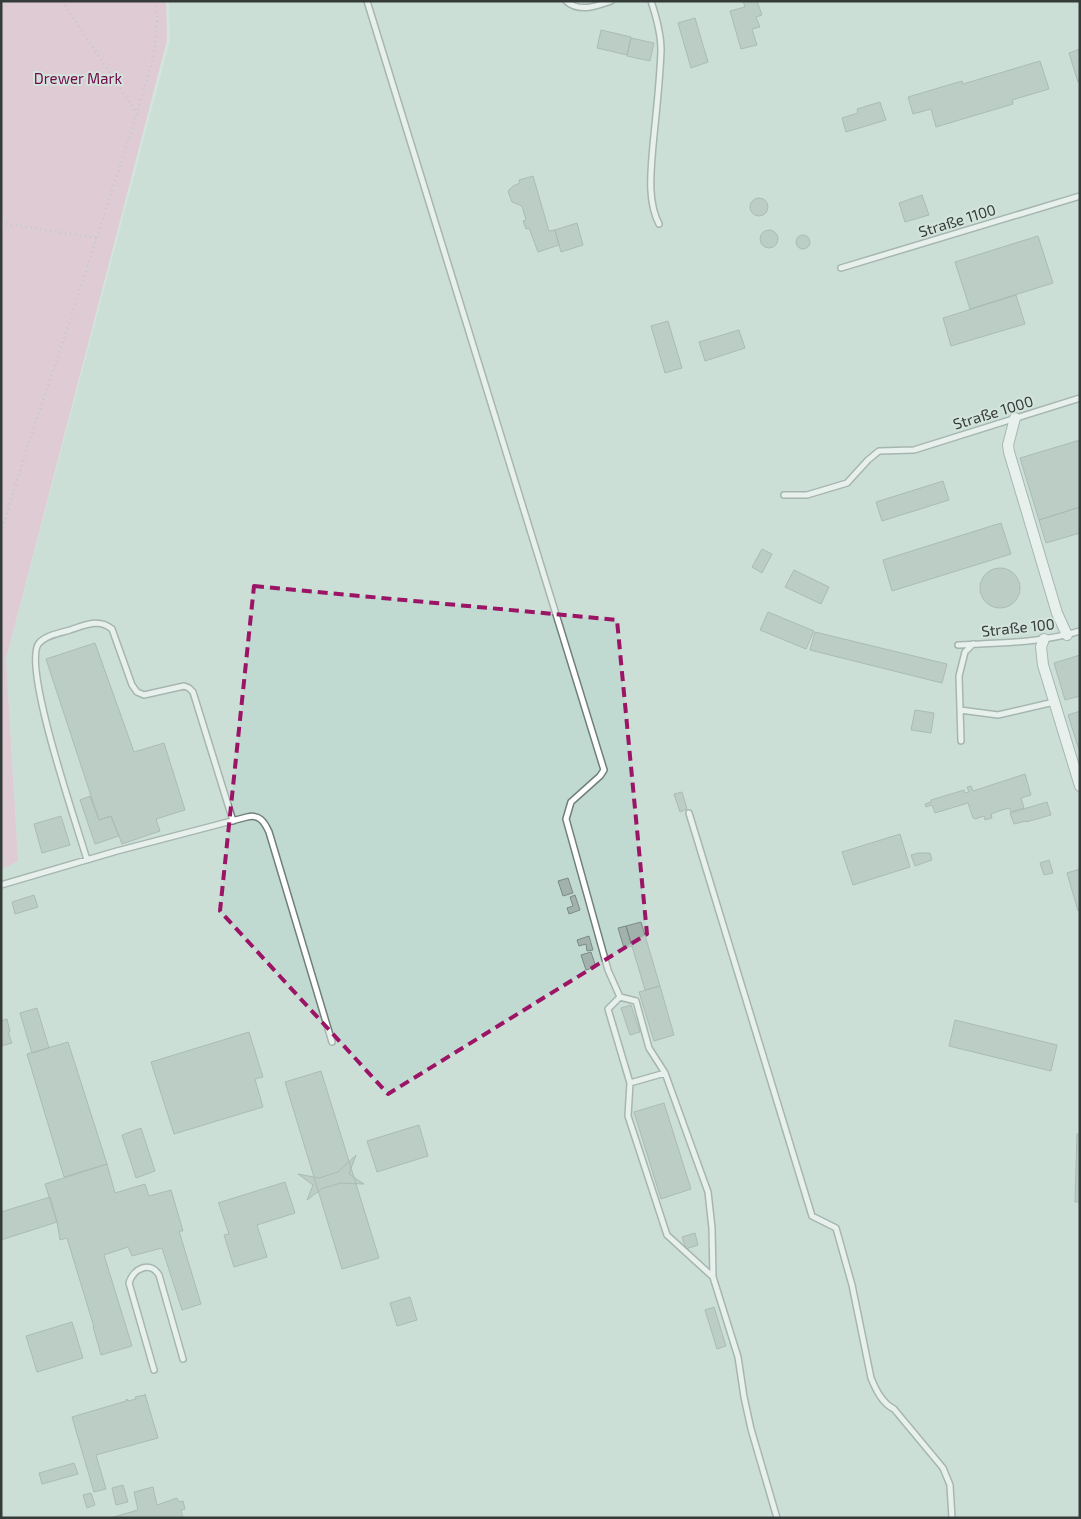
<svg xmlns="http://www.w3.org/2000/svg" width="1081" height="1519" font-family="'Exo 2',sans-serif">
<rect width="100%" height="100%" fill="#d3e4dd"/>
<path fill="#c1dad1" d="M169 1H1080V1518H1V870L18 861 6 659 170 40Z"/>
<path fill="#edadc9" d="M1 1H166L167 40 6 659 18 861 1 870Z"/>
<path fill="#a1b1ab" stroke="#7b8a84" d="M743 1H757L762 15 756 17 760 27 752 29 757 45 741 49 730 11 745 7Z
M695 18 708 62 691 68 678 23Z
M601 30 631 37 627 55 597 48Z
M631 38 654 43 650 61 627 56Z
M1080 49V81L1078 82 1069 53Z
M1040 61 1049 89 1012 100 1013 104 936 127 931 109 913 114 908 97 962 81 963 84Z
M880 102 886 120 846 132 842 118 858 113 857 109Z
M533 176 549 231 555 230 559 245 538 252 529 228 526 229 523 221 526 220 522 206 512 202 508 191 513 186 520 183 519 180Z
M922 195 929 215 905 222 899 203Z
M750 207a9 9 0 1 1 18 0a9 9 0 1 1-18 0Z
M577 223 583 245 561 252 555 230Z
M760 239a9 9 0 1 1 18 0a9 9 0 1 1-18 0Z
M796 242a7 7 0 1 1 14 0a7 7 0 1 1-14 0Z
M1038 236 1053 283 970 309 955 262Z
M1016 295 1025 324 951 346 943 318Z
M668 321 682 368 665 373 651 326Z
M739 330 745 348 705 361 699 342Z
M1080 440V507L1039 520 1020 458Z
M943 481 949 500 882 521 876 502Z
M1080 507V533L1046 543 1039 520Z
M1001 523 1011 554 892 591 883 560Z
M762 549 772 554 762 573 752 567Z
M980 588a20 20 0 1 1 40 0a20 20 0 1 1-40 0Z
M794 570 829 587 821 604 785 587Z
M768 612 814 631 806 649 760 630Z
M815 632 947 664 942 683 810 650Z
M95 643 134 752 164 743 185 810 156 819 160 831 122 844 111 816 99 820 46 659Z
M1080 655V696L1065 700 1054 663Z
M915 710 934 713 931 733 911 730Z
M1080 711V753L1068 715Z
M1025 774 1031 795 1021 798 1024 808 1011 812 1009 808 1002 810 991 814 992 818 985 820 984 816 975 819 973 818 968 803 935 813 932 805 926 807 925 804 931 802V800L964 790 965 793 969 792 967 787 971 786 973 791Z
M682 792 687 809 680 812 674 794Z
M90 796 99 820 111 816 119 836 95 844 80 800Z
M1047 802 1051 815 1026 822V821L1014 824 1010 813Z
M61 816 70 845 42 853 34 824Z
M900 834 910 867 853 885 842 852Z
M918 853H930L932 860 915 866 911 855Z
M1049 860 1053 873 1044 875 1040 863Z
M1080 869V910L1078 911 1067 873Z
M568 878 573 893 563 896 558 881Z
M34 895 38 907 15 914 12 902Z
M575 895 580 910 569 914 567 908 573 906 570 897Z
M641 922 660 986 645 990 626 926Z
M626 926 632 946 624 948 618 928Z
M589 936 593 950 587 951 586 944 579 946 577 940Z
M591 952 596 967 586 970 581 955Z
M660 986 674 1035 654 1041 639 992Z
M631 1005 640 1032 630 1035 621 1008Z
M37 1008 49 1048 32 1053 20 1013Z
M7 1019 10 1032H8L12 1043 1 1046V1021Z
M955 1020 1057 1045 1051 1071 949 1046Z
M249 1032 263 1077 255 1079 263 1107 174 1134 151 1062Z
M68 1042 107 1164 64 1177 27 1054Z
M321 1071 379 1258 342 1269 285 1082Z
M664 1103 691 1189 661 1199 634 1112Z
M419 1125 428 1156 377 1172 367 1141Z
M141 1128 155 1171 136 1178 122 1135Z
M1077 1134H1080V1202H1075Z
M356 1155 349 1174 364 1184 341 1183 323 1188 307 1200 313 1185 298 1174 319 1178 338 1172Z
M107 1164 115 1193 145 1184 149 1196 171 1190 183 1231H179L201 1304 182 1310 162 1248 132 1256 128 1247 104 1255 132 1346 101 1355 93 1327H94L67 1238 60 1240 57 1222 45 1184Z
M285 1182 295 1213 257 1225 267 1257 234 1267 224 1235 229 1234 219 1204 218 1203Z
M50 1197 57 1222 1 1240V1212Z
M695 1233 698 1245 686 1249 682 1237Z
M410 1297 417 1320 397 1326 390 1303Z
M714 1307 726 1346 717 1349 705 1310Z
M72 1322 83 1358 37 1372 26 1336Z
M145 1394 158 1438 96 1455 106 1489 94 1492 72 1417 126 1401V1400L127 1399 128 1401 136 1399 135 1397 145 1395Z
M74 1463 78 1474 42 1484 39 1473Z
M123 1485 128 1502 116 1505 112 1488Z
M153 1487 157 1505 177 1498 179 1502 183 1501 185 1509 181 1510 183 1518H110L138 1510 134 1492Z
M91 1493 95 1505 87 1508 83 1495Z"/>
<g fill="none" stroke-linecap="round" stroke-linejoin="round">
<defs>
<path id="lane" d="M367 1 604 770 600 776 571 802 566 819 608 970 620 997
M566 1C579 13 597 6 611 1
M651 1C656 16 661 34 661 50 660 81 656 114 653 145 651 170 647 201 659 224
M841 268 1080 196
M784 495H807L847 483 868 460 879 451 914 450 1080 398
M958 645C999 643 1040 643 1080 631
M960 710 998 715 1054 702
M961 741 959 676 965 652 973 644
M689 813 812 1216 836 1228 852 1285 871 1378C876 1390 882 1403 894 1409L943 1468 950 1485 952 1518
M87 860C78 828 21 665 39 643 46 635 60 633 70 630 85 625 99 618 112 629L132 685 137 692 144 695 184 686 189 688 193 692 233 821
M1 885 117 851 247 817C259 814 264 821 269 832L332 1042
M620 997 636 1001 649 1048 665 1073 708 1192 712 1228 713 1277 738 1357 744 1397 751 1429 777 1518
M620 997 608 1009 630 1083 628 1116 667 1235 713 1277
M630 1083 665 1073
M154 1370 129 1283C133 1269 150 1260 159 1275L183 1359"/>
<path id="street" d="M1015 418 1008 445 1009 452 1057 613 1067 635
M1044 639 1041 647 1043 665 1080 786"/>
</defs>
<use href="#lane" stroke="#707f79" stroke-width="8"/>
<use href="#street" stroke="#707f79" stroke-width="12"/>
<path stroke="#a2afaa" stroke-width="2.5" stroke-dasharray="1 4" stroke-linecap="butt" d="M62 1 136 112
M1 223 96 238
M1 533 27 448 62 345 137 113 154 55 157 24V1"/>
<use href="#lane" stroke="#fff" stroke-width="5"/>
<use href="#street" stroke="#fff" stroke-width="10"/>
</g>
<path d="M0 0H1081V1519H0ZM254 586 617 620 647 934 388 1094 220 911Z" fill="#d3e4dd" fill-opacity=".55" fill-rule="evenodd"/>
<path fill="none" stroke="#9c1465" stroke-width="4" stroke-dasharray="10 6" stroke-linejoin="round" d="M254 586 617 620 647 934 388 1094 220 911Z"/>
<g text-anchor="middle" dominant-baseline="central" stroke-width="4" stroke-linejoin="round" paint-order="stroke">
<g font-size="15" fill="#720948" stroke="#d3e4dd">
<text x="78" y="78">Drewer Mark</text>
</g>
<g font-size="15" fill="#353b39" stroke="#d3e4dd">
<text transform="translate(957 220) rotate(-17)">Straße 1100</text>
<text transform="translate(993 412) rotate(-17)">Straße 1000</text>
<text transform="translate(1018 627) rotate(-6)">Straße 100</text>
</g>
</g>
<rect width="1081" height="1519" fill="none" stroke="#353b39" stroke-width="5"/>
</svg>
